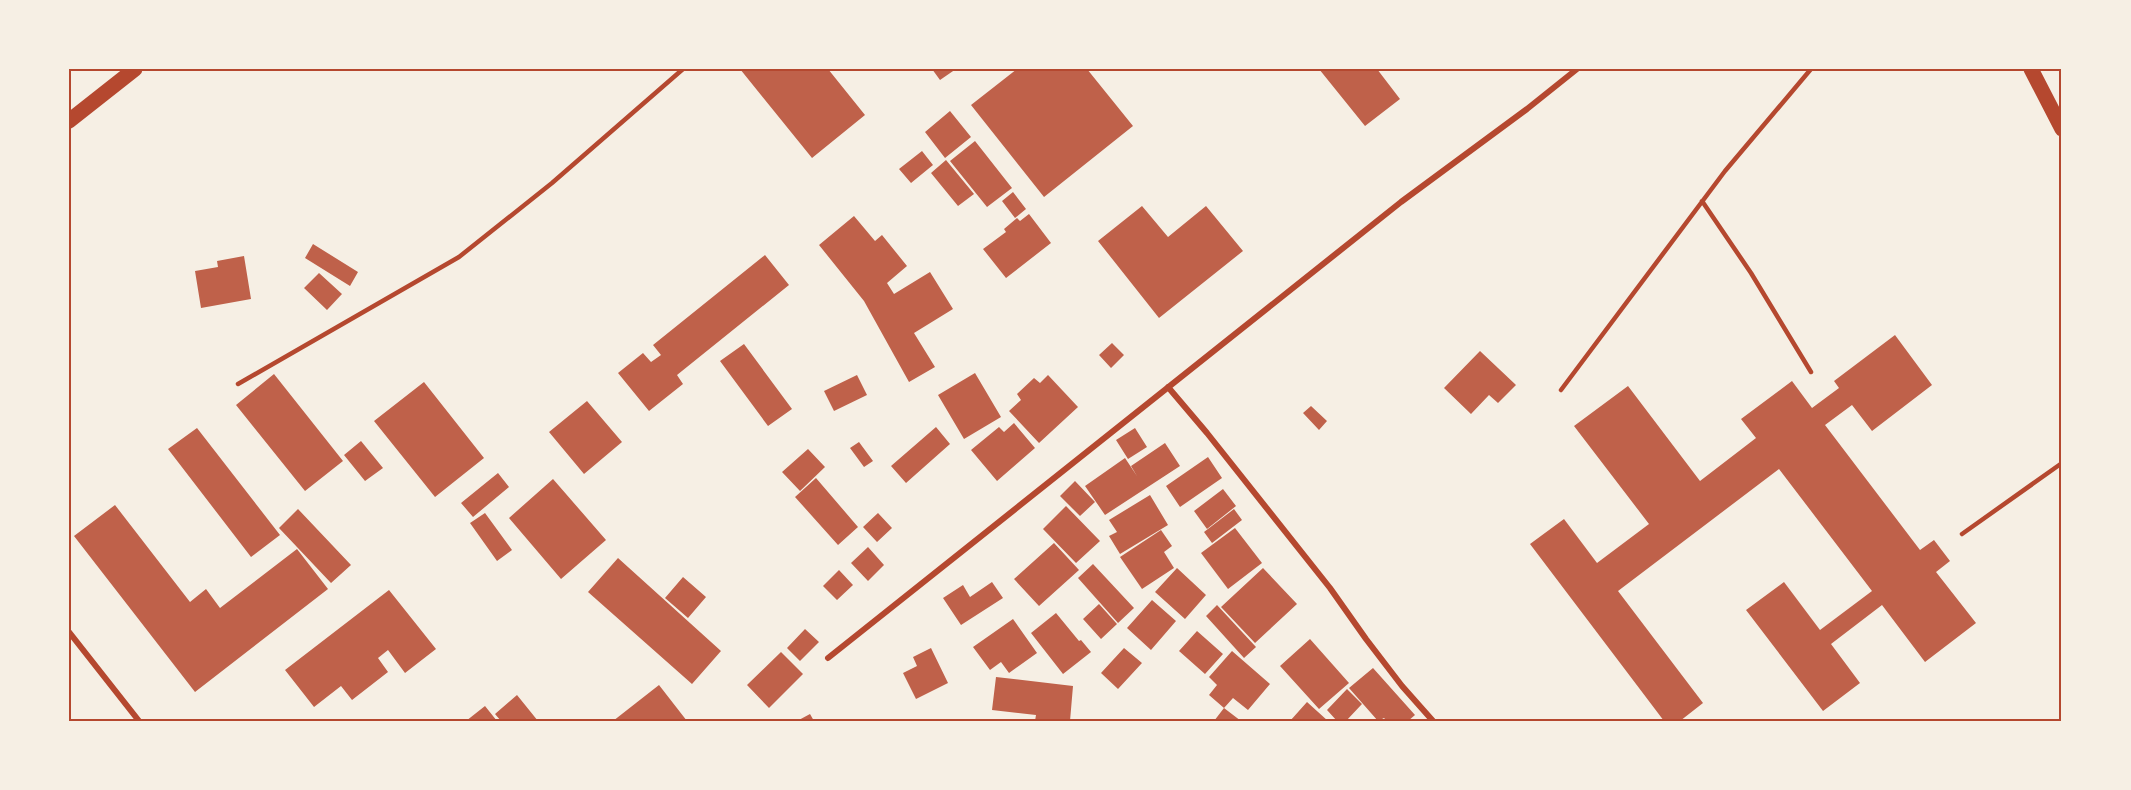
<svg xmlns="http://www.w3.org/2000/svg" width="2131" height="790" font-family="Mulish,sans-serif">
<rect width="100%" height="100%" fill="#f6efe4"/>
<path fill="#bf614a" d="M740 69H828L865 115 812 158Z
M932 69H956L940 80Z
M1017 69H1087L1133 126 1044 197 971 105Z
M1319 69H1377L1400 99 1365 126Z
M950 111 971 137 945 158 925 132Z
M975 141 1012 188 987 207 950 161Z
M922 151 933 165 911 183 899 169Z
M946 160 974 194 958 206 931 173Z
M1013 192 1026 209 1015 218 1002 201Z
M1142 206 1168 237 1206 206 1243 251 1159 318 1098 241Z
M1029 214 1051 243 1006 278 983 249 1006 232 1004 229 1017 218 1020 221Z
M854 216 875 241 882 235 907 266 887 283 894 294 930 272 953 309 914 333 935 367 909 382 864 301 819 245Z
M313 244 358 272 350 286 305 258Z
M765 255 789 285 677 375 683 384 649 411 618 373 643 353 651 362 661 355 653 345Z
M244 256 251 299 201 308 195 271 218 267 217 261Z
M319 273 342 294 327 310 304 288Z
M1895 335 1932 385 1872 431 1852 405 1825 425 1920 550 1934 540 1950 561 1936 572 1976 623 1925 662 1882 605 1831 644 1860 683 1823 711 1746 610 1784 582 1820 630 1872 591 1779 469 1618 591 1703 703 1680 721H1664L1530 544 1564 519 1597 563 1649 524 1574 426 1628 386 1700 481 1756 438 1741 419 1792 381 1812 408 1839 388 1834 381Z
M1112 343 1124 355 1111 368 1099 355Z
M744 344 792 409 768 426 720 361Z
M1480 351 1516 385 1498 403 1489 395 1471 414 1444 388Z
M975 373 1001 417 964 439 938 395Z
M274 374 343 461 305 491 236 405Z
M857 375 867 395 834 411 824 391Z
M1048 375 1078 407 1039 443 1009 411 1021 400 1017 394 1034 378 1040 383Z
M424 382 484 458 435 497 374 421Z
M587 401 622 442 584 474 549 432Z
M1311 406 1327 421 1319 430 1303 413Z
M1014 423 1035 448 997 481 971 450 999 427 1004 432Z
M936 427 950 444 906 483 891 466Z
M197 428 280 535 251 557 168 449Z
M1135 428 1147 447 1128 459 1116 440Z
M361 441 383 468 365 481 344 455Z
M859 442 873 461 864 467 850 448Z
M1165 443 1180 466 1105 515 1085 486 1125 458 1137 476 1131 466Z
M808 449 825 467 800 491 782 472Z
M1208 457 1222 478 1180 507 1166 486Z
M498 473 509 487 473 517 461 503Z
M816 478 858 527 838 545 795 497Z
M553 479 606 540 561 579 509 518Z
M1075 481 1095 502 1080 516 1060 496Z
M1223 489 1236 506 1207 529 1194 511Z
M1150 495 1168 525 1120 554 1109 536 1117 532 1109 520Z
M115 505 190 602 206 589 220 608 297 549 328 589 195 692 74 536Z
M1066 506 1100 541 1076 563 1043 529Z
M298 509 351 565 331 583 279 528Z
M1234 509 1242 520 1212 543 1204 532Z
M485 513 512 550 497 561 470 523Z
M878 513 892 528 877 542 863 527Z
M1235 528 1262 563 1228 589 1201 553Z
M1161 530 1172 546 1164 552 1174 568 1142 589 1120 557Z
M1054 543 1079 570 1039 606 1014 579Z
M868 547 884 565 868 581 851 563Z
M618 558 721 651 692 684 588 592Z
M1093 564 1134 608 1118 623 1078 578Z
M1177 568 1206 595 1185 619 1155 592Z
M1263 568 1297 604 1255 643 1221 607Z
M839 570 853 585 837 600 823 586Z
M683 577 706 597 688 618 665 598Z
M992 582 1003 598 961 625 943 598 963 585 970 597Z
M389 590 436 649 405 673 388 650 378 658 388 672 352 700 341 686 314 707 285 670Z
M1152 600 1176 621 1151 650 1127 628Z
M1099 604 1117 624 1101 639 1083 619Z
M1217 605 1256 647 1244 658 1206 616Z
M1056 613 1079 641 1081 640 1091 652 1063 674 1031 633Z
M1013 619 1037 653 1009 673 1001 662 990 670 973 647Z
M805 629 819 642 800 661 787 648Z
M1197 631 1223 654 1205 674 1179 651Z
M1310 639 1349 683 1319 709 1280 666Z
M931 648 948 683 916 699 903 673 917 666 913 657Z
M1124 648 1142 663 1118 689 1101 673Z
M1232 651 1270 684 1248 710 1233 698 1224 708 1209 695 1217 685 1209 677Z
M781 652 803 674 769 708 747 685Z
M1373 668 1415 715 1408 721H1387L1384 718 1378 721 1349 688Z
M996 677 1073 686 1070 721H1035L1036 715 992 710Z
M659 685 687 721H613Z
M1347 689 1362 704 1346 721H1337L1327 710Z
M517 695 538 721H501L495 714Z
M1307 702 1328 721H1290Z
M485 706 497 721H466Z
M1224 708 1241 721H1214Z
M810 714 814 721H797Z"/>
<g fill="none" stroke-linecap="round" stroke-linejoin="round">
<path stroke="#b5482f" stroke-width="4.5" d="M1702 201 1751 273 1811 372
M238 384 459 257 552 183 683 69
M1561 390 1725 171 1811 69
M1962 534 2062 463"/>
<path stroke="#b5482f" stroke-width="6" d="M1168 387 1207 433 1330 588 1366 639 1402 686 1433 721
M69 632 139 721
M828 658 1401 202 1527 109 1577 69"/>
<path stroke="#b5482f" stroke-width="15" d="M2031 69 2062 129
M69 121 135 69"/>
</g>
<rect width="2131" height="790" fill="none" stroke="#f6efe4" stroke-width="141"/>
<rect x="70" y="70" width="1990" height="650" fill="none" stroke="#b5482f" stroke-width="2"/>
</svg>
